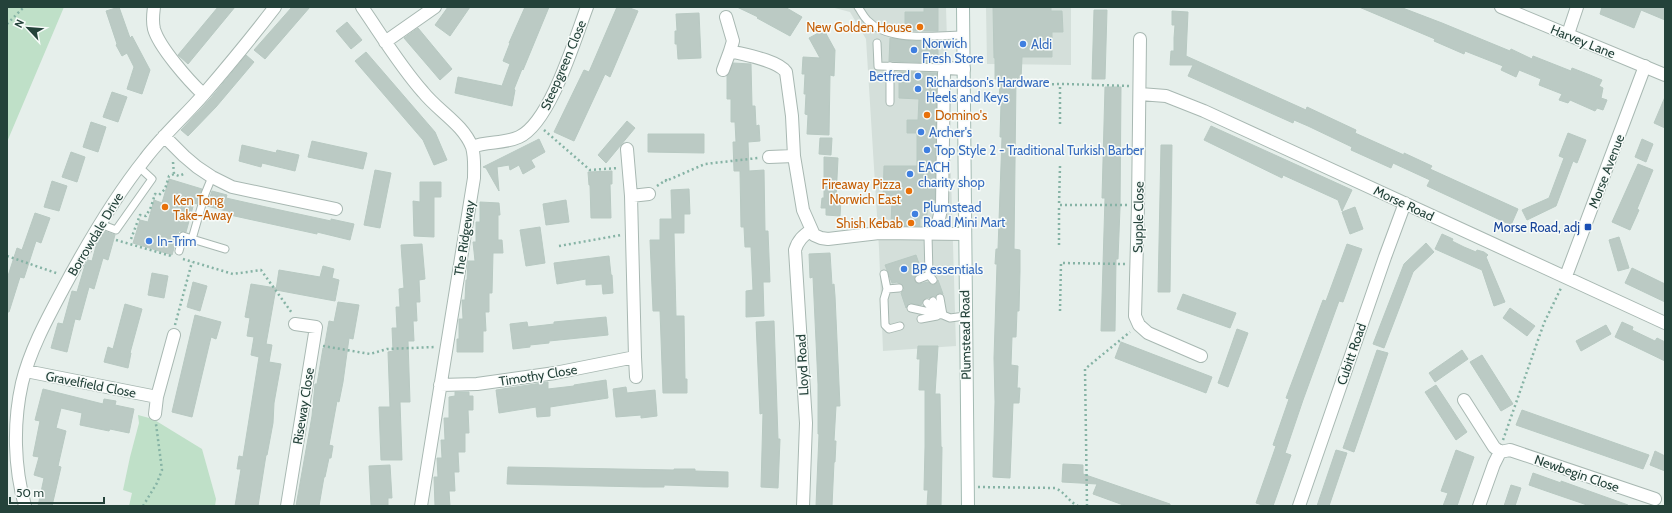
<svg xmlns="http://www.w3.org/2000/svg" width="1672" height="513" font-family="Cabin,sans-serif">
<rect width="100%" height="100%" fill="#e6efeb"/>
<path fill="#d4dfda" d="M831 7H946L956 346 883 351 879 248 866 39 850 12Z
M986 7H1071V65L987 64Z"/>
<path fill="#bfe0c8" d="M7 7H64L7 142Z
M138 415 153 419 202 449 216 499 215 506H129L132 493 123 490 130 457 139 423Z"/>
<path fill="#bbcac4" stroke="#b8c9c2" d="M119 7 130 38 132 36 150 70 142 94 127 89 134 67 127 53 122 56 116 45 117 44 106 11Z
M218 7H235L188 64 178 55Z
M292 7H310L265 59 254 50Z
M448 7H470L450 36 435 25Z
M525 7H549L523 70 522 69 514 89 515 90 512 106 455 93 458 77 502 86 510 64 503 61 510 43H509Z
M617 7H627L638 11 610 77 605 74 574 141 554 132 584 70 589 72Z
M737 7H785L802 17 790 36 757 18 758 17Z
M924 7H938V31L905 30V12H924Z
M993 7H1051V11H1062L1063 32H1052V57H1022L1021 80 1016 79 1014 249 1020 250V271L1019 311H1017L1016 337H1012L1011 365 1018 366 1017 388H1020L1019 403H1013L1010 478 993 477 995 402 994 358 997 264H995L996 249H998L1002 137H1000L1001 103H999L1000 79H995V58H994Z
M1359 7H1400L1442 23 1510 51 1511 49 1532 59 1533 56 1571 71 1572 68 1590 75 1602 80 1599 86 1603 88 1601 98 1607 100 1603 110 1597 108 1595 111 1570 100 1568 103 1559 100 1562 94 1539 85 1541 79 1519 70 1516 77 1501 70 1503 66 1465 51 1464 54 1434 41 1435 39Z
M1602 7H1665V20L1641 10 1634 28 1600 14Z
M1094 10H1107L1105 79H1092Z
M1172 11 1188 12 1186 56 1306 110 1307 107 1324 115 1356 130 1355 133 1404 155V153L1432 166 1430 169 1518 209 1511 225 1427 186 1430 180 1393 163 1391 168 1351 150 1352 147 1308 126 1294 120 1293 123 1188 76 1193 65H1170L1171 51H1174V38L1175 25H1172Z
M699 13 701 58 678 59 677 44H675V31H677L676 14Z
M347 22 362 40 351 49 336 31Z
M418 28 452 69 440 80 404 38Z
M824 30 835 50 834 76 830 75 829 135 807 134 808 115 805 114 806 94H804L805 74H802L803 57 820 58 809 38Z
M890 38 912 41H938V63L889 61Z
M366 52 435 132 447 160 434 165 423 140 355 61Z
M246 55 254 62 216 107 188 136 181 130 210 99Z
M733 63 751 64 752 106H755L756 126 759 125 760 141 748 142 749 171 764 170 765 231H768L770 282H763L764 316 746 317V291L753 290 751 247H745L744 227H741L740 171H734L733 142H736L735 122H731V99H727V76Z
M899 72 937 73 935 200H932V210L927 209V219L920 218V226H891L892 199H883L884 166H917V133H907V120H918L919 99 899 98Z
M1105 87H1121L1120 208 1118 259H1116L1115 331H1101L1105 198H1102Z
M112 92 127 97 118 122 103 117Z
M1665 97V128L1654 123Z
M627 121 635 128 606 163 598 155Z
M91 122 106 127 98 152 83 147Z
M1211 126 1352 190 1342 211 1338 200 1283 175 1282 178 1204 140Z
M1568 133 1586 140 1577 163 1573 161 1556 206 1527 220 1522 210 1549 198 1564 158 1559 156Z
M648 134H704V153L648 152Z
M820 138H832L831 155 819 154Z
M539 139 545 152 531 160 535 167 523 174 519 165 510 170 509 165 497 167 499 191 486 168 483 167Z
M1642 139 1653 144 1646 162 1635 157Z
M312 141 367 153 363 169 308 157Z
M242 145 276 153 277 150 299 155 295 171 262 163 261 167 239 161Z
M1161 145H1172L1170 292H1158Z
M71 152 85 157 77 182 62 177Z
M824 157 838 158 836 198 841 199 840 216 826 215V208H821L822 198H824Z
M1638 164 1653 170 1637 209 1639 210 1630 230 1612 222Z
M375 170 391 173 380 228 364 225Z
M612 171V184H610L611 218H591L590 185H589L588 172Z
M169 179 202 189 197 204 194 203 186 232 179 231 172 255 133 243 140 220 148 222 154 200 162 203Z
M52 181 67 186 59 211 44 207Z
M420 182H441V197H434V237L414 236 413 201 420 202Z
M689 189 690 214H684V233H674L676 316H684L685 379H687V393H663L660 311H653L650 240H660V219H672L671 190Z
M212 191 227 195 226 198 266 207 331 221V219L354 224 350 240 317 232V234L230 215V212L207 206Z
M566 200 569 222 546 225 543 204Z
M480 202 499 203 500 215H498V240H502L503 253H493L492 293H489V312H485L486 331H483V352H457V339H459V319H463L462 300H465L466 280H467L468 261H475L473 242H476V222H480Z
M1355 207 1363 229 1350 234 1342 212Z
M35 213 50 218 41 243 36 241 24 278 20 277 9 312H7V279L17 248 22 250Z
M540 227 545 263 526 266 520 230Z
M104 231 115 235 108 260 103 258 94 289 89 287 80 320 75 319 67 352 51 348 58 323 63 324 72 291 77 292 85 265 88 260 92 261 96 246Z
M1442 234 1453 239 1452 241 1464 247 1476 252 1477 250 1484 252 1488 255 1486 257 1505 302 1494 306 1482 270 1435 249Z
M1619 237 1629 268 1618 271 1609 240Z
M1426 243 1434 252 1413 272 1384 348 1373 344 1404 264Z
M422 244 425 279 419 280 420 302H416L417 321H413L414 341H408L410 402H400L402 460H381L379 407H390L388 352 393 351 392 328H397L396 307H400L399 289 404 288 401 245Z
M1347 244 1362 249 1343 302 1339 301 1303 400 1285 453 1291 455 1273 506H1266L1256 503 1276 446 1273 445 1289 399 1286 398 1323 300 1326 301Z
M830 253 832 285 834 284 835 296 840 406H836L834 441H836L835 462H834L832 506H816L819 434H818V384L813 277 810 278 809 254Z
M916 255 922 272 915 276V281L919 284 928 282 933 285 936 284 938 280 943 294 939 293 935 297 926 298 921 305 909 303 906 308 901 293 904 290 903 286 897 282 892 283 885 265Z
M609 256 611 275H612L613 293 603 294 602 284 586 285V279L557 284 554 263Z
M323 266 334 269 332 278 339 280 335 301 276 290 279 270 320 277Z
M1632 268 1665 284V302L1625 283Z
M152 273 168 276 164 298 148 295Z
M193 282 207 286 200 311 187 307Z
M251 284 276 288 266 344 272 345 269 362 281 364 274 403 273 423 267 455H266L258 506H235L241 469H237L239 456 243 457 259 357 251 355 254 337 247 336 250 318 245 317Z
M1183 294 1236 313 1230 328 1177 309Z
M338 302 359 305 353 339 349 338 343 382 339 402 337 401 329 445 333 446 331 458H329L325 477H324L319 506H296L312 416 315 384H317L323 348 324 349 329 321 334 322Z
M125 304 142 309 130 353H131L128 368 104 362 108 347 113 349Z
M1510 308 1535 326 1527 336 1503 318Z
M195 315 221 322 216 339 211 337 192 417 172 412Z
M606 317 608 335 549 341V343L530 345V347L513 349 510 324 527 322 528 327 554 324V322Z
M774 321 778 439H780L778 488 761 487 763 413 760 414 756 322Z
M1622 322 1633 327 1632 330 1655 341 1657 338 1665 342V361L1615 337Z
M1606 325 1611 334 1581 351 1576 341Z
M1237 329 1248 333 1228 387 1218 383Z
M1121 342 1212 377 1206 393 1115 358Z
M918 346H938L935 394H940L941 447H942L941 506H927L928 490H924L925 447V390H919L920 359H917Z
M1377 350 1388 353 1354 452 1343 448Z
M1462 350 1468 359 1435 382 1429 373Z
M1482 355 1513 404 1501 411 1470 362Z
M606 380 608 398 550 407V416L537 417 536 407 499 413 496 390 548 382V389L574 386V385Z
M1436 385 1467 432 1456 440 1425 392Z
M626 387 627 393 655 390 657 416 641 418V415L616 417 613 389Z
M43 389 103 404 104 399 116 401 115 405 134 409 129 433 110 429 109 431 80 425 82 413 61 408 56 428 66 431 58 466 61 467 52 506H38L44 478 34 475 39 457 33 456 40 421 35 420Z
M455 392H469V396H473V410H468L469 433H465V452H458L459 472H454L455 491H449L450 506H435L434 477H438L437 458H442L441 440H445L444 418H449V397L455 396Z
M1522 410 1649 455 1643 469 1516 425Z
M1336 450 1347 453 1329 506H1317Z
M1456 450 1474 457 1457 506H1443L1448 493 1441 491Z
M1655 451 1665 456V471L1650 465Z
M1063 464 1083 465V474L1170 504V506H1126L1093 494 1097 484 1062 482Z
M390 465 392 498H388V506H371L369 466Z
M508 467 674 470V469H695V471L728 472V487L664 485V487H644L507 484Z
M1533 473 1561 483V481L1628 505V506H1590L1552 493 1529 485Z
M1511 485 1521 488 1515 506H1504Z"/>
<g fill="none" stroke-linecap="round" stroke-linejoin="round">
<defs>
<path id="service" d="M858 7C861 11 863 16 867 20 889 43 934 35 963 35
M877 43 878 66 947 68
M890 102V66
M212 177 205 194 192 239 225 249
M100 224 116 230 152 179 139 167
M928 235 929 275 933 280
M179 251 183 236 192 239
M884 274 887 289 899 288
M919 279 929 275
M887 289 884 299 885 325 889 329 900 326
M940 298 943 315 950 318 965 316
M933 301 939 311
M927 303 934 311 939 313
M911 308 943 315
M921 319 937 316"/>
<path id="minor" d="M154 7C153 15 152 21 154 29 159 47 189 81 203 94
M362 7C382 36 400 66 423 92 438 111 463 124 472 147 475 157 474 168 474 178L421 506
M726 17 733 41 730 51
M1568 34 1577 7
M1140 39 1138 205 1135 316 1139 325 1148 333 1201 356
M385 42 435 7
M723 70 730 51C745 55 777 60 786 72L792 116 794 156 803 210 814 235 821 238 828 239 879 233 965 234
M1140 94 1166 96 1204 111 1665 323
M164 136 184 156 197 167 212 177 232 187 336 209
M472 147C487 141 504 144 519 137 550 123 575 39 587 7
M769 157 794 156
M631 196 649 194
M938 223 942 205 944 73 947 68 964 69
M1566 276 1645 66
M635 357 636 377
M26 371 157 397 155 414
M440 385 477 384 555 373 635 357 631 196 627 149
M157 397 174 335
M1464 400 1494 447 1500 452
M25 506C14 467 13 423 22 383 30 350 47 319 63 289 87 244 113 199 145 159 163 135 185 116 204 94 228 66 252 37 275 7
M287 506 316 327 295 324
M803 506 806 423 795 250C798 240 803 236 811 230
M1299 506 1385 257 1405 203
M1479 506 1494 464 1500 452 1510 450 1655 499"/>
<path id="tertiary" d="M1501 7 1665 75"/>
<path id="secondary" d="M963 7 968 506"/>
</defs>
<use href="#service" stroke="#a8b8b2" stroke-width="9"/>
<use href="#minor" stroke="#a8b8b2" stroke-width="14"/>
<use href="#tertiary" stroke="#a8b8b2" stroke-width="14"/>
<use href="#secondary" stroke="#a4bbb3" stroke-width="14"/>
<path stroke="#86b3a5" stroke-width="2.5" stroke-dasharray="2 3" stroke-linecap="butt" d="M7 24 24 7
M987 85 1065 84 1129 86
M1060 124V85
M544 130 590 170 618 168
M173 162 174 174 179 176 186 173
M1060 166 1059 205H1128
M657 186 666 180V181L705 164 758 158
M131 239 140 215 146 216 151 207 155 194 159 195 165 189 169 176 174 174
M116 240 171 256
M1059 245V205
M559 246 621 235
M7 256 59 274
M183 259 233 274 261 270 292 313
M1060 311 1061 263 1126 264
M175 325 192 262
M323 346 370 354 387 349 435 347
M1503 440 1544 323 1561 288
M978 487 1055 488C1065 492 1068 501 1078 506
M143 506 157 483 162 470 156 424
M1087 506 1085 369 1130 332"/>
<use href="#service" stroke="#fff" stroke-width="7"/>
<use href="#minor" stroke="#fff" stroke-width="12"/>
<use href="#tertiary" stroke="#fff" stroke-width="12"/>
<use href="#secondary" stroke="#fff" stroke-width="12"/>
</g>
<g fill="#e8710a" stroke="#f7fbf9" stroke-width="1.5">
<circle cx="920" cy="27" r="4"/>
<circle cx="927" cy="115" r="4"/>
<circle cx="909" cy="191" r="4"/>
<circle cx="165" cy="207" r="4"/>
<circle cx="911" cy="223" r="4"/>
</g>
<g fill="#3f7fe0" stroke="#f7fbf9" stroke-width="1.5">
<circle cx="1023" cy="44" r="4"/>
<circle cx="914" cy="50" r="4"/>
<circle cx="918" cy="76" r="4"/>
<circle cx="918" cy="89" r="4"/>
<circle cx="921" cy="132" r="4"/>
<circle cx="927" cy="150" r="4"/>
<circle cx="910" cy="174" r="4"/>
<circle cx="915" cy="214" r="4"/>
<circle cx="149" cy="241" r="4"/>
<circle cx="904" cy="269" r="4"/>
</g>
<rect fill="#1a4fb4" stroke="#f7fbf9" stroke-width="1.5" x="1584" y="223" width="8" height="8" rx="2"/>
<g text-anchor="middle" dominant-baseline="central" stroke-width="3" stroke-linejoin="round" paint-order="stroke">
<g font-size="13" fill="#c56008" stroke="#f7fbf9" text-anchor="end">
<text x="912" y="27">New Golden House</text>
<text x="935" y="115" text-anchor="start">Domino's</text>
<text x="901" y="184">Fireaway Pizza<tspan x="901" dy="15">Norwich East</tspan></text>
<text x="173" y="200" text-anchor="start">Ken Tong<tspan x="173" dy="15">Take-Away</tspan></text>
<text x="903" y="223">Shish Kebab</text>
</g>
<g font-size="13" fill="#24423a" stroke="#f7fbf9">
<text transform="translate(1583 41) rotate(22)">Harvey Lane</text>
<text transform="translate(563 65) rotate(-67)">Steepgreen Close</text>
<text transform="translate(1606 171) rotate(-69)">Morse Avenue</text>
<text transform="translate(1404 203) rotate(25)">Morse Road</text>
<text transform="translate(1138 217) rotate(-89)">Supple Close</text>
<text transform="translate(95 234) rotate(-59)">Borrowdale Drive</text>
<text transform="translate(464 238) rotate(-81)">The Ridgeway</text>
<text transform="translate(965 335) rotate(-91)">Plumstead Road</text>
<text transform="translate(1351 354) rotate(-71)">Cubitt Road</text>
<text transform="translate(802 365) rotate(-93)">Lloyd Road</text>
<text transform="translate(538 375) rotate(-9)">Timothy Close</text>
<text transform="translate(91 384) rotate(11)">Gravelfield Close</text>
<text transform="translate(303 406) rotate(-81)">Riseway Close</text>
<text transform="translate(1577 473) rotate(19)">Newbegin Close</text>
</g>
<g font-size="13" fill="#366cbe" stroke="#f7fbf9" text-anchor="start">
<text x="922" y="43">Norwich<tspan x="922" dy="15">Fresh Store</tspan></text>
<text x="1031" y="44">Aldi</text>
<text x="910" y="76" text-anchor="end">Betfred</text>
<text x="926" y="82">Richardson's Hardware<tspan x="926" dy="15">Heels and Keys</tspan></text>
<text x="929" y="132">Archer's</text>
<text x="935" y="150">Top Style 2 - Traditional Turkish Barber</text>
<text x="918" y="167">EACH<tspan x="918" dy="15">charity shop</tspan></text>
<text x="923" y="207">Plumstead<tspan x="923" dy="15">Road Mini Mart</tspan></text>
<text x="157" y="241">In-Trim</text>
<text x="912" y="269">BP essentials</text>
</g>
<g font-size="13" fill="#164399" stroke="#f7fbf9" text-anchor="end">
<text x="1580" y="227">Morse Road, adj</text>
</g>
</g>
<rect width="1672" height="513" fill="none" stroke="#24423a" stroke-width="16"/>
<g transform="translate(28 28) rotate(296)" stroke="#f7fbf9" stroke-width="3" paint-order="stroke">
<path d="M0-3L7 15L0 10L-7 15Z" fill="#24423a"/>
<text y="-6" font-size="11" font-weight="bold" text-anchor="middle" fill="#24423a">N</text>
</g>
<path d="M10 497v6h94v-6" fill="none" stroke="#24423a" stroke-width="2"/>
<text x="16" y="497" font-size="12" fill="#24423a" stroke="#f7fbf9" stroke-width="3" paint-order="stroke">50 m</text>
</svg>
